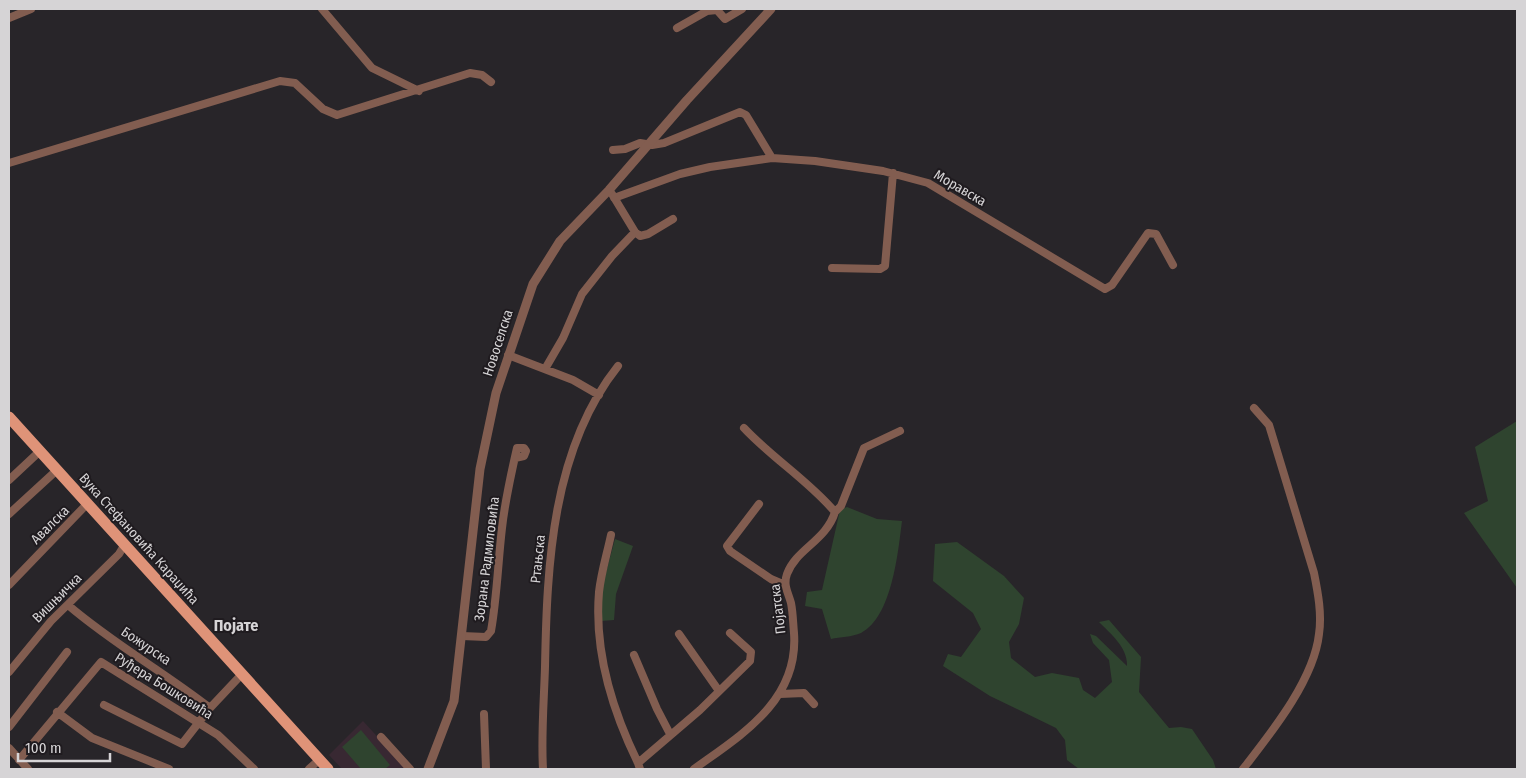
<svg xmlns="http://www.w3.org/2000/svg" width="1526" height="778" font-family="'Fira Sans Condensed',sans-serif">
<rect width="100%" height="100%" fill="#282529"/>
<path fill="#382832" d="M363 721 407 769H342L329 755Z"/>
<path fill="#2f442f" d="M1517 421V588L1464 513 1488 501 1475 447Z
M847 507 877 519 902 521C898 553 892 617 861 633 852 637 840 637 831 639L822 609 805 606 807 592 822 590 840 510Z
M615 539 633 546 616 594 614 620 601 621V591Z
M957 542 1004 576 1024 598 1019 624 1009 642 1011 658 1035 677 1052 673 1079 678 1083 690 1095 698 1112 682 1109 660 1093 643 1090 634 1096 636 1127 666C1128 648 1111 634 1099 622L1109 620 1141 657 1139 692 1169 728 1181 727 1192 729 1213 760 1216 769H1079L1067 760 1065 740 1056 728 990 696 943 666 948 654 961 657 981 629 973 613 933 581 935 544Z
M361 730 390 765 385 769H361L342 747Z"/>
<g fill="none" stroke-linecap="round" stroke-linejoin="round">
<path stroke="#825d50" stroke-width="8" d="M322 9 372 68 419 91
M9 18 31 9
M677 28 707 11 717 10 725 19 742 9
M613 150 625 149 640 143 652 145 664 143 740 112 746 115 772 158
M9 163 280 81 295 83 323 109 337 115 470 73 482 75 491 82
M612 194 635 232 640 236 648 234 673 219
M614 198 680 174 710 167 772 158 815 161 883 171 928 183 1105 289 1112 285 1148 233 1156 234 1173 265
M832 268 880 269 885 266 893 173
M508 355 573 380 599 395
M545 369 563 338 582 294 612 256 635 232
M9 480 40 451
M759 504 727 546 730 551 771 579 785 585
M835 512 841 506 864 448 900 431
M9 514 57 470
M611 535C607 554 601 573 599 592 594 652 612 710 638 763
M9 585 87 504
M68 605C112 643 164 672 210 708
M679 634 719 691
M462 636 486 637 491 631C497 597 498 562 502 528 505 501 511 474 517 448H524L526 451 524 456 515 458
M634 655 657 709 670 734
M9 672 51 621 119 554 125 544
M780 694 804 693 814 704
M104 705 182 744 210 708 242 674
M57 712 92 738 169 769
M484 714 486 769
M9 727 67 652
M381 737 410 769
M9 748 28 769
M19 760 101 662 218 735 254 769
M309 769 319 760
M543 769C541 735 544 701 545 667 547 564 552 449 618 366
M640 769 638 763 700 710 750 661 751 652 730 633
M694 769C741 735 799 701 794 633 793 623 793 613 791 603 788 592 783 585 787 574 796 549 826 541 835 512 809 481 772 458 744 428
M1243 769C1271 733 1314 680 1319 634 1322 614 1318 593 1314 573L1269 425 1254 408"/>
<path stroke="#825d50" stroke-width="9" d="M428 769 454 701 480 469 496 393 533 284 560 241 609 190 687 100 771 9"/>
<path stroke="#df9378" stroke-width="11" d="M9 417 328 769"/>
</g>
<g text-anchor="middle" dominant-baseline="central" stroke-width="4" stroke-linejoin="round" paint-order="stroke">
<g font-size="14" fill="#d6d4d6" stroke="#1f1b1f">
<text transform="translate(960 188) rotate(30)">Моравска</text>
<text transform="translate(498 343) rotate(-72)">Новоселска</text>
<text transform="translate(50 525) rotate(-45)">Авалска</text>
<text transform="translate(139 539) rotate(48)">Вука Стефановића Караџића</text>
<text transform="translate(487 559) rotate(-83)">Зорана Радмиловића</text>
<text transform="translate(538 559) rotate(-84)">Ртањска</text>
<text transform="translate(57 598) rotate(-45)">Вишњичка</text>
<text transform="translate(778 609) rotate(-97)">Појатска</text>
<text transform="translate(146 646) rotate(34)">Божурска</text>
<text transform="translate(164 686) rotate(32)">Руђера Бошковића</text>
</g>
<g font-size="16" font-weight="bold" fill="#d6d4d6" stroke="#1f1b1f">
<text x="236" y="625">Појате</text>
</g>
</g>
<rect width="1526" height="778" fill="none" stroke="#d6d4d6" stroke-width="20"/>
<path d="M18 753v8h92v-8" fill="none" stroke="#d6d4d6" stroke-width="2.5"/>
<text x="25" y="753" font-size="15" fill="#d6d4d6" stroke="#1f1b1f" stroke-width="4" paint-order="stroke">100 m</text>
</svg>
